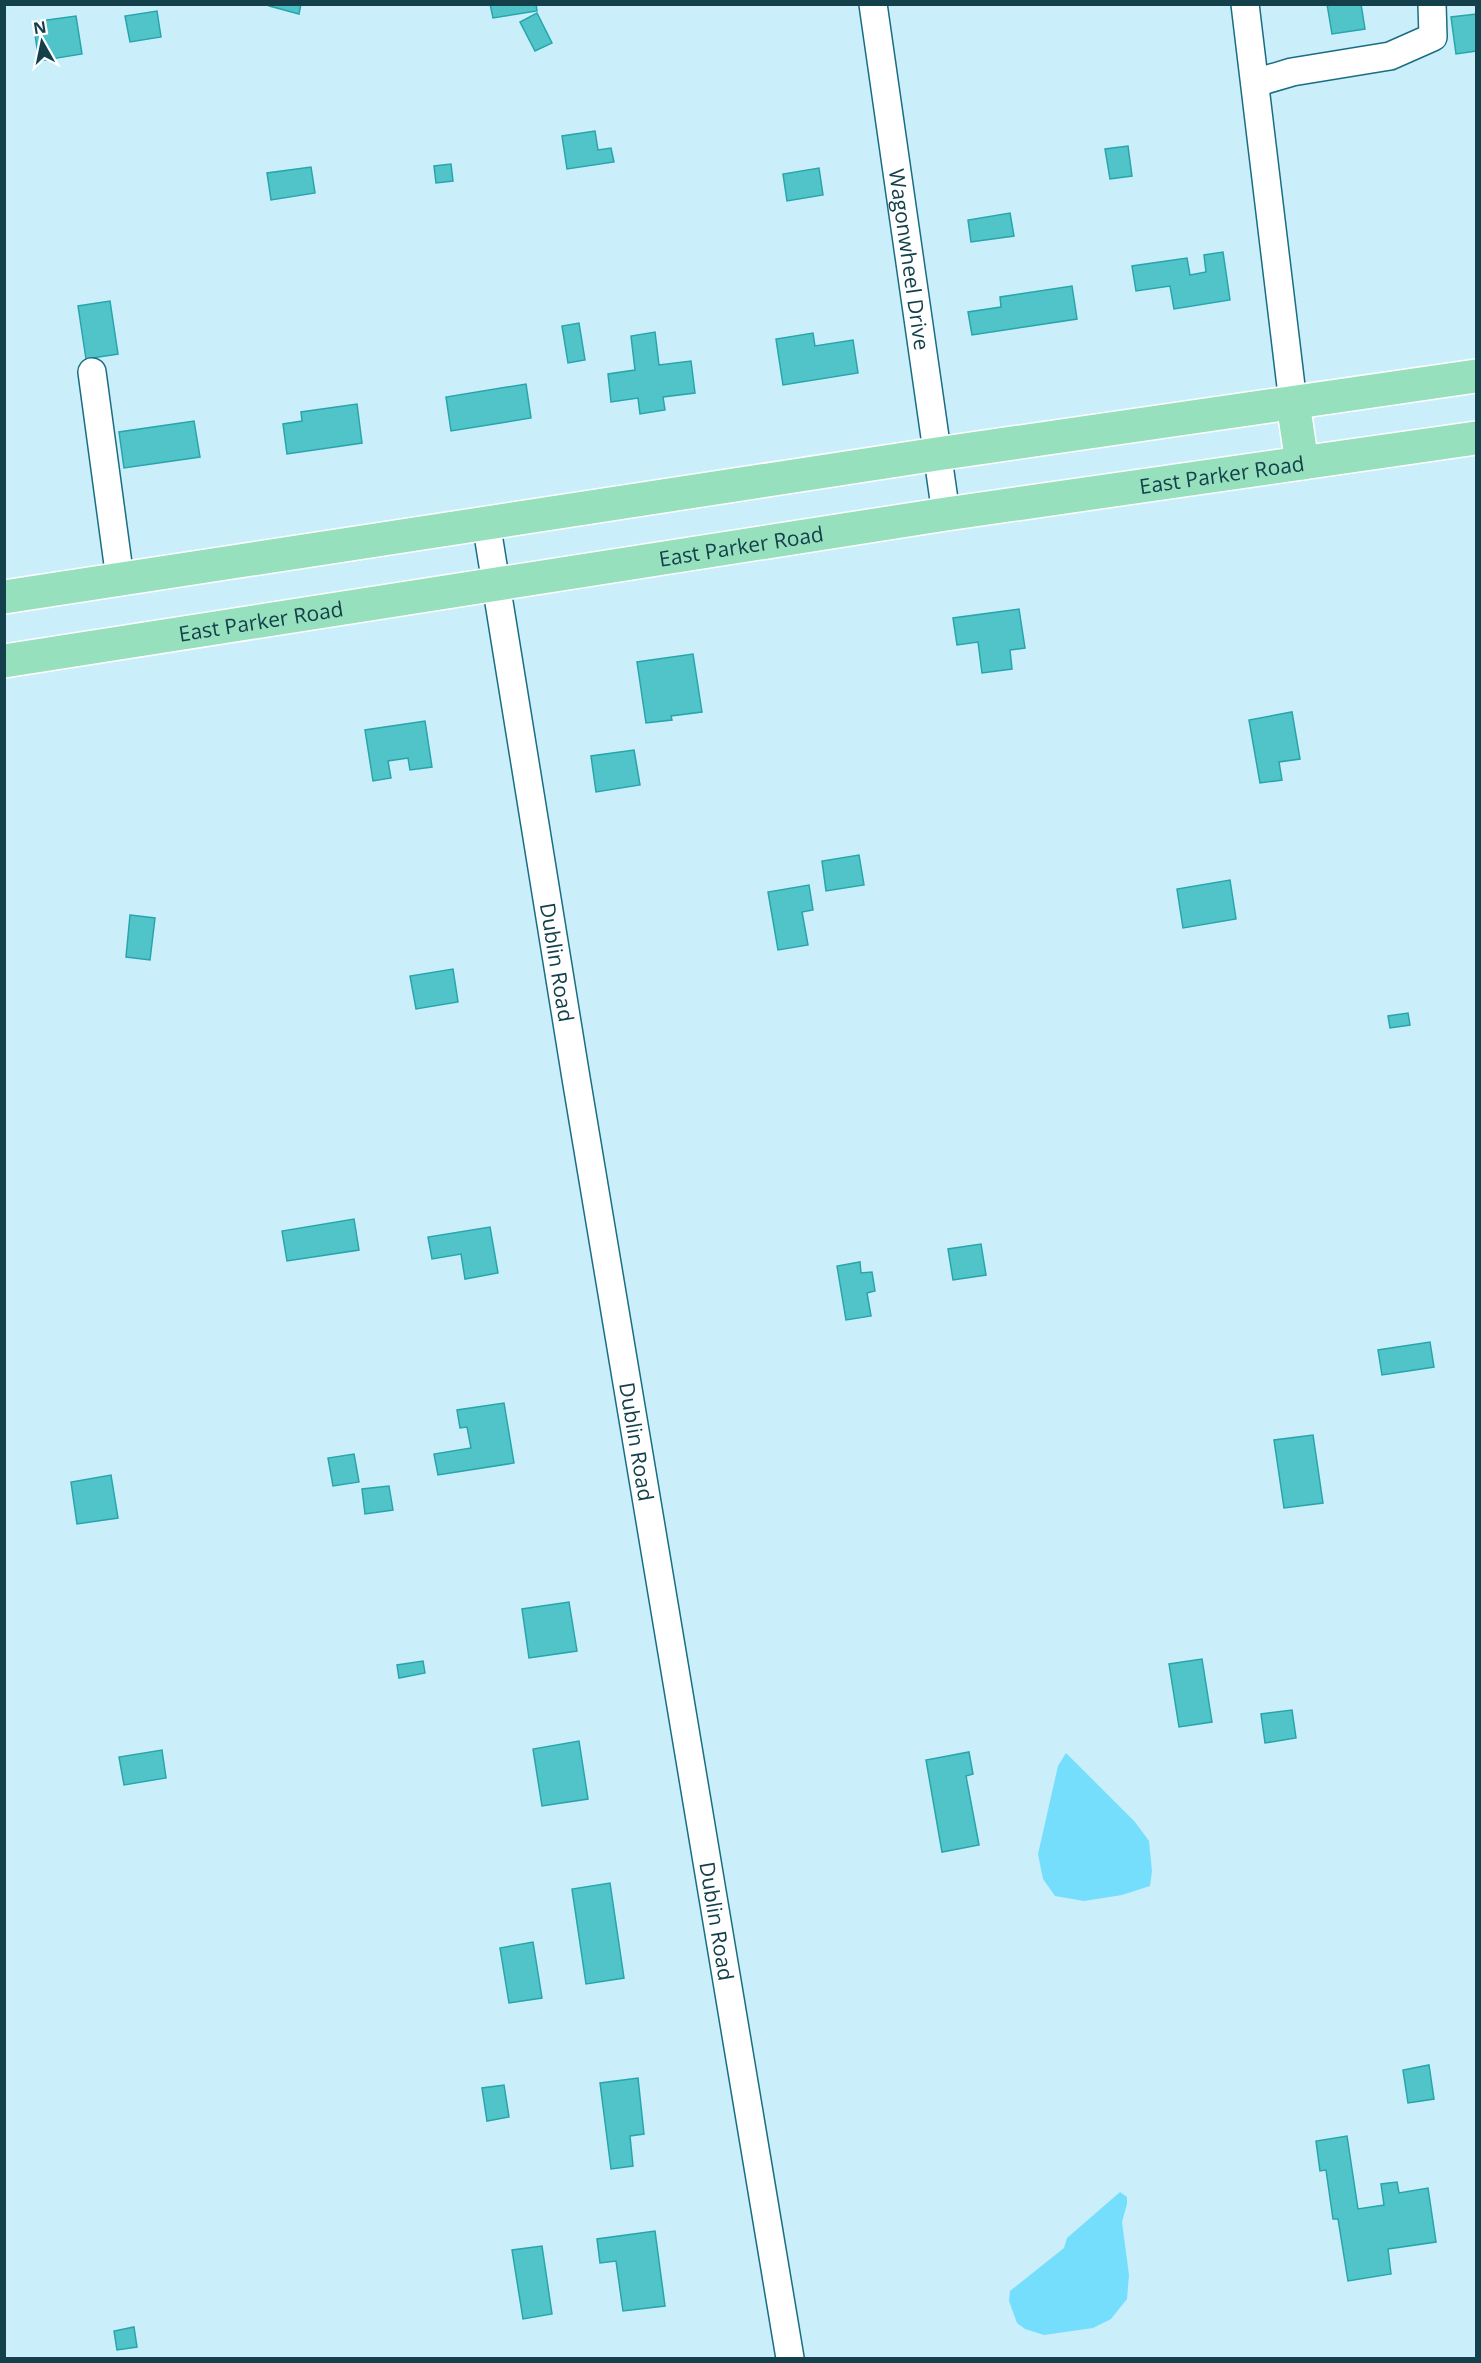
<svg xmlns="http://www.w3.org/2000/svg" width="1481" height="2363" font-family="'Open Sans',sans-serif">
<rect width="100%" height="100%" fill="#caeefa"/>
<path fill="#75defd" d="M1066 1753 1135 1822 1149 1841 1152 1871 1150 1886 1122 1895 1084 1901 1055 1896 1043 1879 1038 1854 1058 1766Z
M1120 2192 1127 2197V2204L1122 2222 1129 2275 1127 2299 1111 2319 1093 2328 1044 2335 1025 2329 1017 2323 1009 2301 1010 2291 1064 2248 1067 2238Z"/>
<path fill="#51c4ca" stroke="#28a5aa" stroke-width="1.5" d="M269 4H301L299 14 269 6Z
M490 4H536L537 11 493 18Z
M1327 4H1361L1365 29 1332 34Z
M157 11 161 37 130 42 125 16Z
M537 13 552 43 535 51 520 22Z
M1476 14V51L1456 54 1451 17Z
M76 16 82 54 39 61 33 22Z
M595 131 598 150 611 148 614 162 567 169 562 136Z
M1128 146 1132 176 1110 179 1105 149Z
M451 164 453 181 436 183 434 166Z
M311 167 315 193 271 200 267 173Z
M819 168 823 195 787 201 783 174Z
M1010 213 1014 236 971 242 968 220Z
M1223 252 1230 300 1174 309 1170 286 1136 291 1132 266 1187 258 1190 275 1206 272 1204 255Z
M1072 286 1077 319 972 335 968 312 1001 307 1000 297Z
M110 301 118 354 86 359 78 306Z
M579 323 585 360 568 363 562 326Z
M655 332 659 365 691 361 695 393 663 397 665 410 640 414 638 398 611 402 608 374 635 370 631 336Z
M813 333 815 346 853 340 858 373 783 385 776 339Z
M526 384 531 418 451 431 446 397Z
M357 404 362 443 287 454 283 424 302 421 301 412Z
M194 421 200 457 124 468 119 432Z
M1019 609 1025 648 1010 650 1012 669 982 673 978 642 957 645 953 618Z
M693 654 702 712 671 716 672 720 646 723 637 662Z
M1292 712 1300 759 1279 762 1282 780 1260 783 1249 720Z
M425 721 432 767 410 770 408 758 388 761 391 778 373 781 365 730Z
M634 750 640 785 596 792 591 756Z
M859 855 864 885 826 891 822 861Z
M1230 880 1236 919 1183 928 1177 889Z
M809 885 813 910 802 912 808 945 778 950 768 892Z
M130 915 155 918 150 960 126 957Z
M453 969 458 1002 416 1009 410 976Z
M1408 1013 1410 1025 1390 1028 1388 1016Z
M354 1219 359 1250 287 1261 282 1231Z
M490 1227 498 1273 465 1279 461 1254 432 1259 428 1237Z
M981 1244 986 1275 953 1280 948 1249Z
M860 1262 861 1273 872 1272 875 1291 867 1293 871 1316 846 1320 837 1266Z
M1430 1342 1434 1367 1382 1375 1378 1350Z
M504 1403 514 1463 438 1475 434 1454 471 1448 467 1427 460 1428 457 1410Z
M1313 1435 1323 1503 1284 1508 1274 1440Z
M354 1454 359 1482 333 1486 328 1458Z
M111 1475 118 1518 77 1524 71 1482Z
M389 1486 393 1510 365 1514 362 1489Z
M569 1602 577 1651 529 1658 522 1609Z
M1202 1659 1212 1722 1179 1727 1169 1664Z
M423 1661 425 1673 399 1678 397 1665Z
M1292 1710 1296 1738 1265 1743 1261 1714Z
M579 1741 588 1799 542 1806 533 1749Z
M162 1750 166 1778 124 1785 119 1757Z
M969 1752 973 1774 966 1776 979 1845 942 1852 926 1760Z
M610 1883 624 1978 586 1984 572 1889Z
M533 1942 542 1998 509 2003 500 1948Z
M1429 2065 1434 2099 1408 2103 1403 2070Z
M638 2078 644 2134 630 2136 633 2166 611 2169 600 2083Z
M504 2085 509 2117 487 2121 482 2088Z
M1347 2136 1358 2209 1384 2205 1381 2184 1397 2182 1399 2193 1428 2188 1436 2242 1388 2249 1391 2274 1348 2281 1338 2219H1333L1326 2170 1320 2171 1316 2141Z
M655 2231 665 2306 623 2311 616 2261 600 2263 597 2239Z
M542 2246 552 2314 523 2319 512 2250Z
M134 2327 137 2347 117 2350 114 2331Z"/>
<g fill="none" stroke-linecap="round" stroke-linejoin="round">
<defs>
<g id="minor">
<path id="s1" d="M873 4 946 514"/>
<path d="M1245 4 1293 403"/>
<path d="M1255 83 1292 72 1390 56 1433 37 1432 4"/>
<path d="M92 372 120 579"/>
<path id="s2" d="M486 522 576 1078 790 2358"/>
</g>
<g id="major">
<path d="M1293 403 1302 463"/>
<path d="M4 597 937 454 1476 376"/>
<path id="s3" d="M4 661 946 514 1476 438"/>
</g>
</defs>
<use href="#minor" stroke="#1a6e83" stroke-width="30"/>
<use href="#major" stroke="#fff" stroke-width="36"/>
<use href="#minor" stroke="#fff" stroke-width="27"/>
<use href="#major" stroke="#97e0bd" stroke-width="33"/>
</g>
<g text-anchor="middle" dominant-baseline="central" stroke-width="6" stroke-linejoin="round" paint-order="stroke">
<g font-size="21" fill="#14404c" stroke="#fff">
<text stroke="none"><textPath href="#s1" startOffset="258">Wagonwheel Drive</textPath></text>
<text stroke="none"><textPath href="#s3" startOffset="1232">East Parker Road</textPath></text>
<text stroke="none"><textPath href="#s3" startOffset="746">East Parker Road</textPath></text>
<text stroke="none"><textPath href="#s3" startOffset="260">East Parker Road</textPath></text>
<text stroke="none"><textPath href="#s2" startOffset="446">Dublin Road</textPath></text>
<text stroke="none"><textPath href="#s2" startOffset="932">Dublin Road</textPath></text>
<text stroke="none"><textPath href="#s2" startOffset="1418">Dublin Road</textPath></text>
</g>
</g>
<rect width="1481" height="2363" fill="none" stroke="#14404c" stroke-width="12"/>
<g transform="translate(42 42) rotate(351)" stroke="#ffffff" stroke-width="4.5" paint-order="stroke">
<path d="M0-4.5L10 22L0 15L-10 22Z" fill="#14404c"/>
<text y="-9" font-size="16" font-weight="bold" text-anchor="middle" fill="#14404c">N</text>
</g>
</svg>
